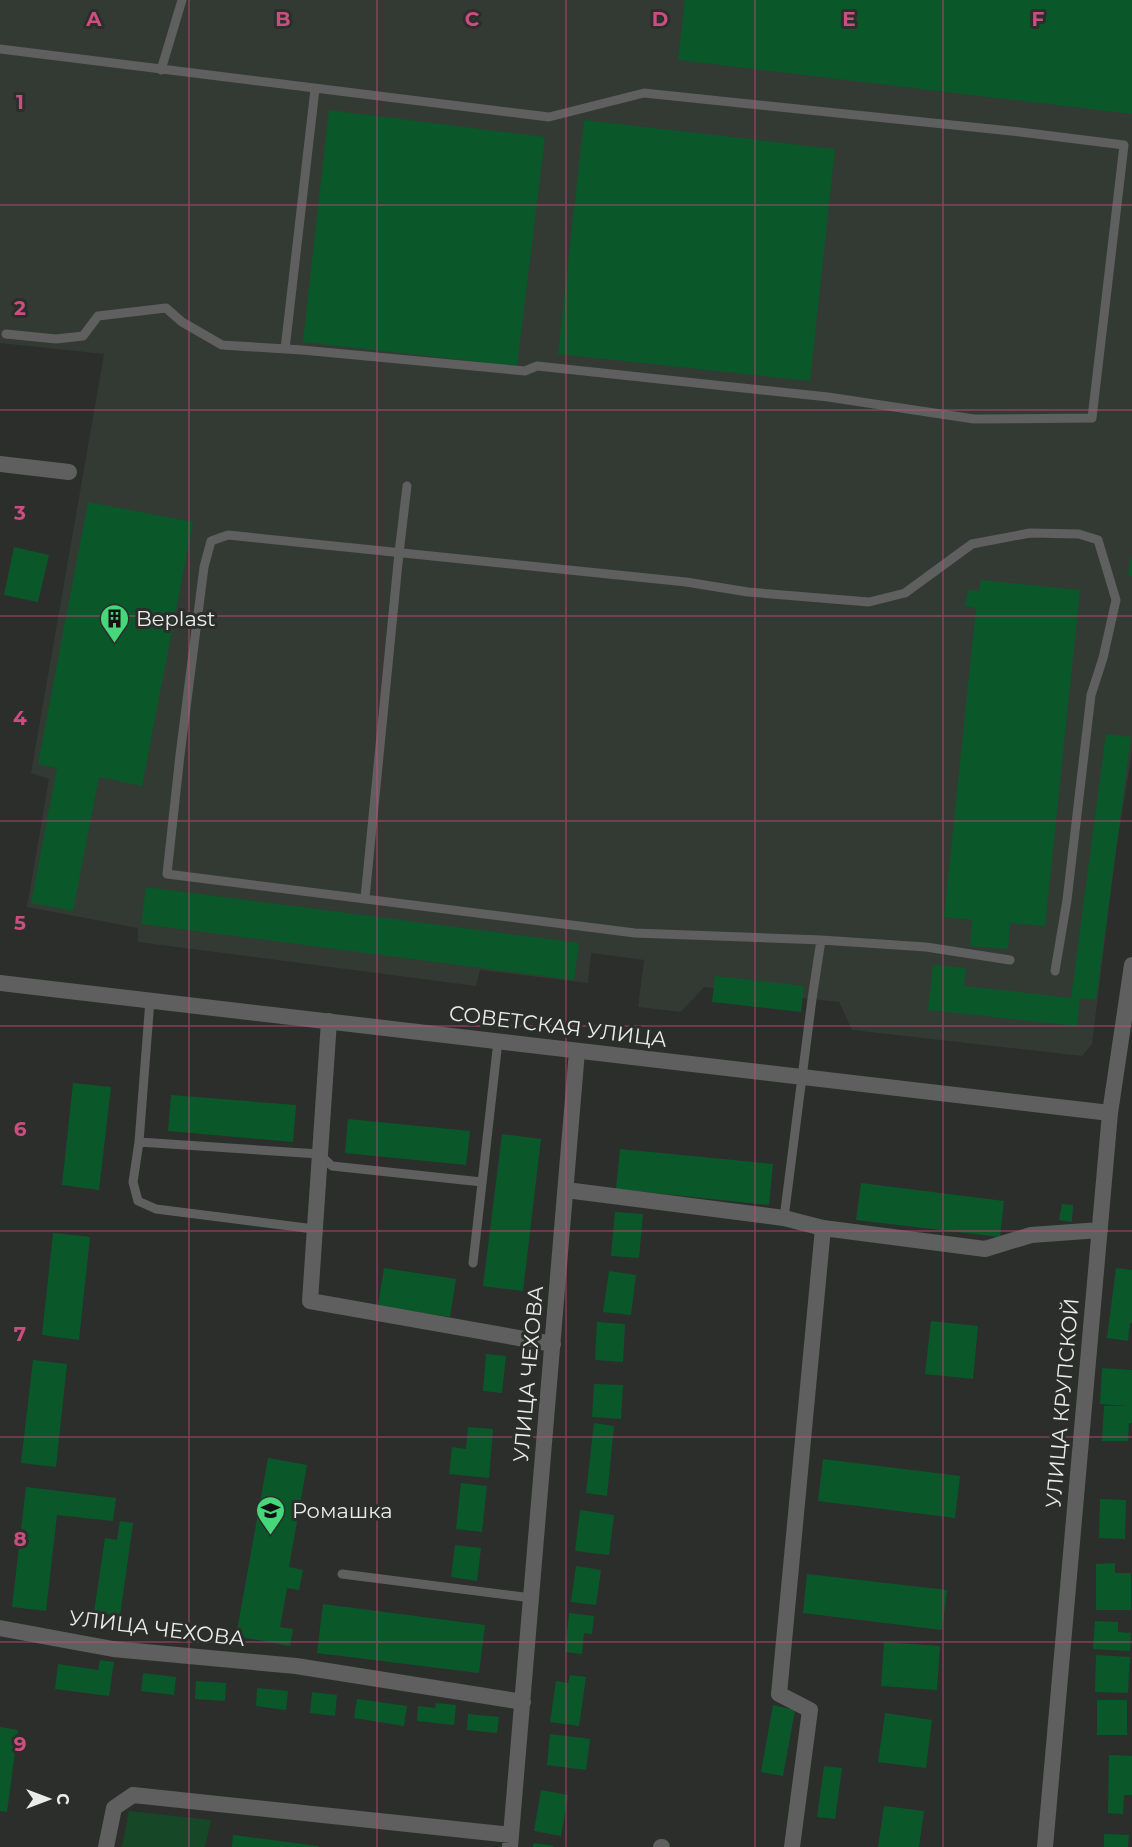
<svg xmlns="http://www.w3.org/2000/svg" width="1132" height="1847" font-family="Montserrat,sans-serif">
<rect width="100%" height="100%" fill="#2c2e2c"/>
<path fill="#323a33" d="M0 0H1132V752L1116 850 1092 1044 1082 1056 852 1030 839 1002 704 987 681 1012 638 1007 644 960 591 953 588 983 480 970 476 986 138 942V928L27 907 49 779 31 773 104 354 0 343Z"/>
<path fill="#164827" d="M129 1811 211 1820 205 1847H122Z"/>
<path fill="#0a582a" d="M685 0H1132V114L678 60Z
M329 110 545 137 517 366 303 342Z
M584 120 835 149 810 381 558 354Z
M88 502 193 522 142 786 99 777 73 911 31 903 57 768 38 764Z
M14 547 49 555 38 602 4 595Z
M1131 558H1132V576L1128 575Z
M981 580 1080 590 1045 926 1010 923 1008 949 970 946 972 920 944 917 976 608 965 606 968 590 979 591Z
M1106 734 1131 737 1096 1000 1080 998 1077 1026 928 1010 933 965 966 968 964 986 1071 998Z
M146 887 579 943 574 980 141 924Z
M715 976 804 986 801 1012 712 1002Z
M73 1083 111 1087 99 1190 62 1185Z
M171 1095 296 1105 293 1142 168 1131Z
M348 1119 470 1131 466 1165 345 1153Z
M502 1134 541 1139 523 1291 483 1286Z
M620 1149 773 1164 769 1205 616 1189Z
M861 1183 1004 1201 1000 1237 856 1220Z
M1062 1204 1073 1205 1072 1222 1059 1220Z
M615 1212 643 1214 639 1258 611 1256Z
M53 1233 90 1237 79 1340 42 1335Z
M384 1268 456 1279 450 1317 378 1306Z
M1116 1268 1132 1270V1323H1130L1128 1341 1107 1338Z
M609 1271 636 1275 631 1315 603 1312Z
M931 1321 978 1326 973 1379 925 1374Z
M597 1322 625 1324 623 1362 595 1360Z
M486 1354 506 1356 502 1393 483 1391Z
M33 1360 67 1364 56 1467 21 1463Z
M1102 1368 1132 1370V1423H1129L1128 1441H1102L1104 1406H1128L1100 1404Z
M594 1384 623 1385 621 1419 592 1417Z
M594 1423 614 1426 607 1496 586 1493Z
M468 1427 493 1429 489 1478 449 1474 452 1447 466 1449Z
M268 1458 307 1465 289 1567 303 1570 299 1590 287 1588 280 1627 293 1629 290 1646 236 1636Z
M823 1459 960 1476 955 1518 818 1501Z
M461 1483 487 1486 482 1532 456 1529Z
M26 1487 116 1498 113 1521 57 1515 46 1611 12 1607Z
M1100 1499 1126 1500 1125 1539 1099 1538Z
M580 1510 614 1515 609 1555 575 1551Z
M120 1521 133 1523 120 1616 94 1612 105 1538 117 1540Z
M455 1545 481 1548 477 1581 451 1577Z
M1115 1563V1573H1131V1610H1096V1564Z
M576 1566 601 1570 596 1605 571 1602Z
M807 1574 947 1590 942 1630 803 1613Z
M323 1604 485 1625 479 1673 317 1653Z
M569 1613 594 1616 592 1634 584 1633 582 1654 565 1652Z
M1095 1621 1118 1622V1632L1131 1633 1130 1651 1093 1649Z
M884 1642 940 1646 937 1690 881 1686Z
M1096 1655 1130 1657 1128 1693 1095 1692Z
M100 1660 114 1662 109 1696 55 1689 58 1664 98 1670Z
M143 1673 176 1677 174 1695 141 1691Z
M570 1675 586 1677 579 1726 550 1722 556 1681 568 1683Z
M196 1681 226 1683 225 1701 195 1699Z
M257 1688 288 1691 286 1710 256 1706Z
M312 1692 337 1695 335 1716 310 1713Z
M357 1699 407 1706 404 1726 354 1718Z
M1097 1700H1127V1735H1097Z
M436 1703 456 1705 454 1725 417 1721 418 1706 435 1708Z
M773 1705 795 1710 783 1776 761 1772Z
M885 1713 932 1720 926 1768 878 1762Z
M468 1714 499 1717 497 1733 467 1730Z
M0 1727 18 1730 7 1812 0 1811Z
M550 1734 590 1739 586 1770 547 1765Z
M1109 1755 1132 1756V1795H1124L1123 1814 1108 1813Z
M824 1766 842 1768 835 1819 817 1817Z
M541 1790 568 1795 561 1836 534 1831Z
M884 1806 924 1811 919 1847H878Z
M1104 1834 1129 1835 1128 1847H1104Z
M233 1835 318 1846V1847H232Z
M534 1843 554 1846 553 1847H533Z"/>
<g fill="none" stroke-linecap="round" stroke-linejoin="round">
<path stroke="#5e5f5e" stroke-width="9" d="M0 49 549 117 644 93 1020 132 1124 145 1092 418 974 419 828 397 537 366 525 371 302 350 222 345 182 322 166 308 98 316 83 336 56 339 6 334
M161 70 182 0
M285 349 315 89
M365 898 399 553 407 486
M1010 960 926 947 821 940 635 933 167 874 180 755 204 567 211 541 228 535 686 582 748 592 869 602 905 593 972 544 1030 533 1079 534 1098 540 1116 600 1103 658 1091 695 1067 900 1055 971
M150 1000 139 1142 133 1182 138 1201 156 1209 314 1229
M139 1142 319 1154 332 1166 482 1182
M784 1218 812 999 821 940
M473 1263 498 1041
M342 1574 532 1598"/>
<path stroke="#5e5f5e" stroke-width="16" d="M0 464 69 472
M0 983 1110 1113
M329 1021 310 1301 553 1344
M566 1190 784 1218 823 1228 985 1249 1031 1235 1100 1230
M0 1628 113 1649 296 1666 523 1702
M106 1847 114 1808 133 1795 511 1835
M510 1847 577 1051
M661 1847H662
M792 1847 810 1710 779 1694 823 1228
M1045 1847 1110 1113 1132 965"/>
</g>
<path fill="none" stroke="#cc4d7f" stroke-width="1.5" stroke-opacity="0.55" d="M189 0V1847M377 0V1847M566 0V1847M755 0V1847M943 0V1847M0 205H1132M0 410H1132M0 616H1132M0 821H1132M0 1026H1132M0 1231H1132M0 1437H1132M0 1642H1132"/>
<defs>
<symbol id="building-pin" viewBox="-11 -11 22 30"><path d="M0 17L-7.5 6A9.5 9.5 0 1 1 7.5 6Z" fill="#46d77a" stroke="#2c2e2c"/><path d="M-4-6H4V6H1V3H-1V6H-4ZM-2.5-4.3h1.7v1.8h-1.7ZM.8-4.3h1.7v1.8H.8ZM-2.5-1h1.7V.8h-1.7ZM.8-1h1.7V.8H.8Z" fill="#111"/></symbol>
<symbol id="school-pin" viewBox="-11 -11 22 30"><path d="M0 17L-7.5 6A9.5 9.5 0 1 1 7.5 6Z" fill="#46d77a" stroke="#2c2e2c"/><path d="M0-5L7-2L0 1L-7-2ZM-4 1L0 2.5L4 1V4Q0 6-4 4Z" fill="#111"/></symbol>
</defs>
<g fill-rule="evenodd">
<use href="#building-pin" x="98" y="602" width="33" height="45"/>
<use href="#school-pin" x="254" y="1494" width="33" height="45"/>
</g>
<g text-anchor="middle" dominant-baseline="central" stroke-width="6" stroke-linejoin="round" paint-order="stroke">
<g font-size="21" fill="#eaecea" stroke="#2c2e2c" text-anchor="start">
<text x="136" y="618">Beplast</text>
<text x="292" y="1510">Ромашка</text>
</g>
<g font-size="21" fill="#eaecea" stroke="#2c2e2c">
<text transform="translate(558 1026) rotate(7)">СОВЕТСКАЯ УЛИЦА</text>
<text transform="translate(528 1374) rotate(-85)">УЛИЦА ЧЕХОВА</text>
<text transform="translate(1062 1403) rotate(-85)">УЛИЦА КРУПСКОЙ</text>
<text transform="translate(157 1628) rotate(7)">УЛИЦА ЧЕХОВА</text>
</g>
</g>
<g font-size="20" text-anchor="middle" font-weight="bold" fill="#cc4d7f" stroke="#2c2e2c" stroke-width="6" stroke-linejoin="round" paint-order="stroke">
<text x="94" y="26">A</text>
<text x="283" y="26">B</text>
<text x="472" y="26">C</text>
<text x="660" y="26">D</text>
<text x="849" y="26">E</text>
<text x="1038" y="26">F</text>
<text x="20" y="109">1</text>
<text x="20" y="315">2</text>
<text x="20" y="520">3</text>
<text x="20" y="725">4</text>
<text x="20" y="930">5</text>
<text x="20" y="1136">6</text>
<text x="20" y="1341">7</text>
<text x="20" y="1546">8</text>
<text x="20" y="1751">9</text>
</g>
<g transform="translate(48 1799) rotate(90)" stroke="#2c2e2c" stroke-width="4.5" paint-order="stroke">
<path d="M0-4.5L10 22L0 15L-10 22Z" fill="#eaecea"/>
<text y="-9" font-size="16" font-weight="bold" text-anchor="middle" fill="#eaecea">С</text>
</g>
</svg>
